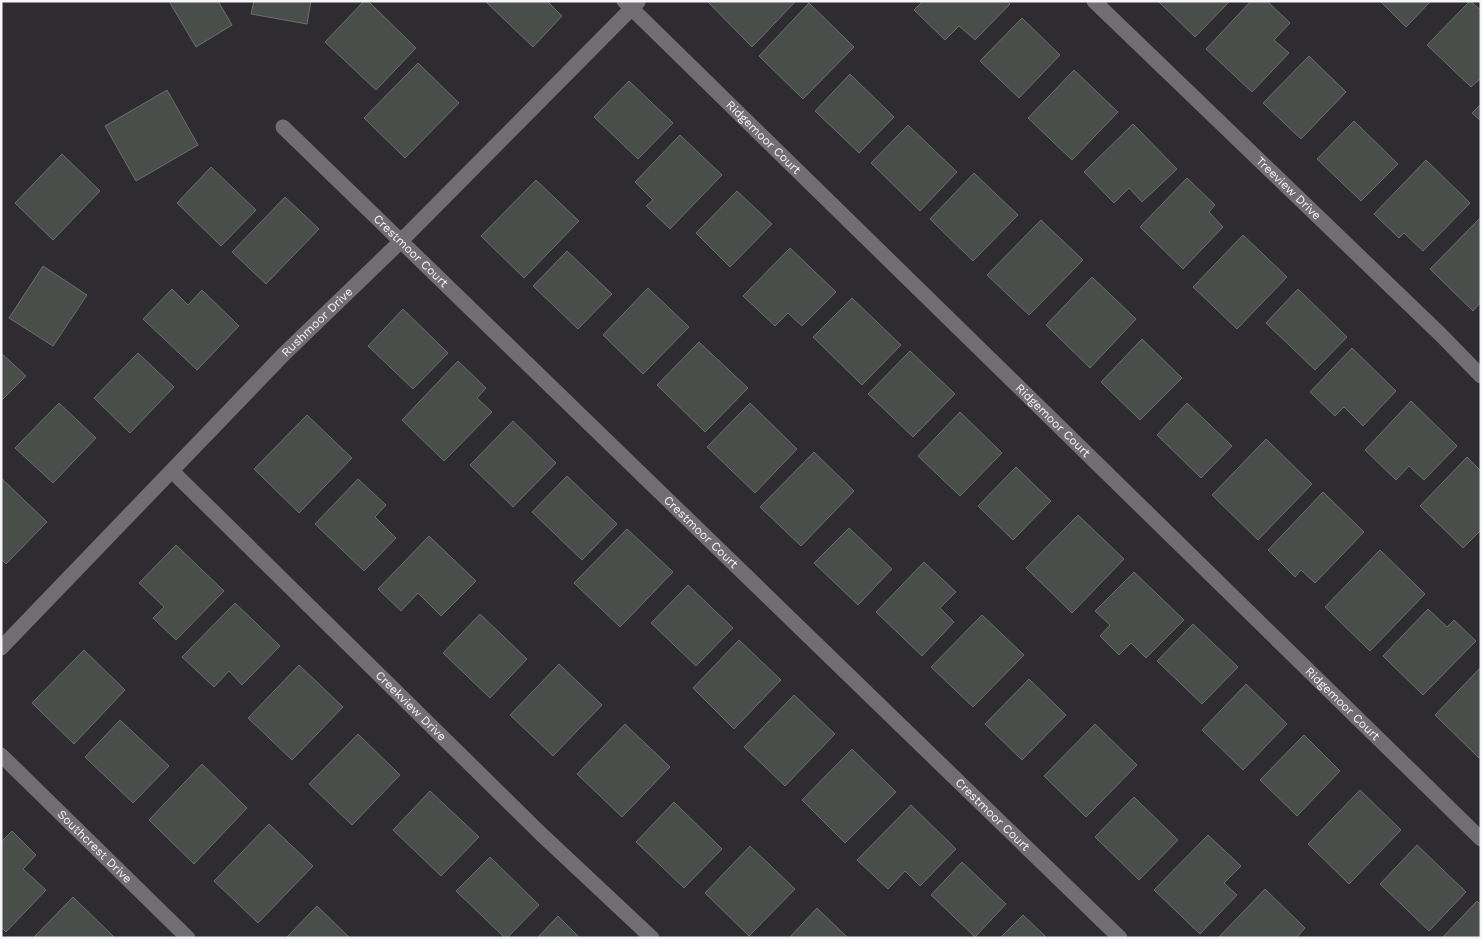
<svg xmlns="http://www.w3.org/2000/svg" width="1482" height="939" font-family="'Work Sans',sans-serif">
<rect width="100%" height="100%" fill="#2e2c30"/>
<path fill="#4a4e4a" stroke="#6b6f6b" d="M172 1H218L232 25 196 47 170 3Z
M254 1H311L307 24 251 14Z
M364 1H368L416 48 376 90 325 42Z
M485 1H547L562 16 533 47Z
M707 1H796L752 47Z
M923 1H1007L1010 4 975 40 959 26 945 40 914 10Z
M1158 1H1230L1195 37Z
M1251 1H1267L1290 23 1274 40 1289 53 1252 92 1206 49Z
M1380 1H1431L1406 27Z
M1470 1 1481 10V78L1471 87 1427 45Z
M809 3 854 47 803 99 759 56Z
M1022 18 1060 55 1019 98 980 61Z
M1309 56 1346 92 1301 139 1263 103Z
M418 63 459 103 405 158 364 118Z
M1074 70 1118 112 1072 160 1028 118Z
M850 74 894 117 859 153 815 111Z
M629 81 673 123 638 159 594 117Z
M167 90 198 145 136 181 105 126Z
M1481 104V121L1472 113Z
M1354 121 1398 164 1361 201 1317 159Z
M1133 124 1177 169 1142 202 1129 188 1114 203 1084 172Z
M908 125 957 172 920 211 871 163Z
M680 135 722 175 670 229 646 206 653 200 635 182Z
M62 154 100 191 53 240 15 203Z
M1426 160 1470 203 1423 251 1404 233 1399 238 1374 214Z
M211 167 256 210 221 246 177 203Z
M974 173 1018 215 973 261 930 219Z
M1187 178 1215 205 1209 212 1223 227 1183 269 1140 227Z
M536 180 579 221 524 278 481 236Z
M737 191 772 224 730 267 696 233Z
M285 197 319 229 266 284 232 252Z
M1481 217V302L1473 311 1430 269Z
M1041 220 1083 260 1029 315 987 275Z
M1243 235 1287 277 1237 329 1193 287Z
M790 248 836 292 802 326 788 313 775 326 743 296Z
M567 251 612 294 578 329 533 286Z
M43 266 87 295 53 346 9 318Z
M1092 277 1136 319 1090 368 1046 325Z
M648 288 689 327 643 374 603 335Z
M172 289 188 305 202 290 239 326 197 370 143 319Z
M1298 289 1347 337 1315 370 1266 323Z
M852 298 901 345 862 385 813 337Z
M403 309 448 353 413 389 368 346Z
M1142 339 1182 378 1140 420 1101 382Z
M699 342 748 388 705 432 657 385Z
M1352 348 1396 391 1363 426 1344 407 1335 416 1310 392Z
M910 351 955 394 913 437 868 394Z
M1 353 26 376 1 401Z
M138 353 174 387 130 433 94 398Z
M458 361 486 388 477 398 492 412 444 461 402 420Z
M1411 401 1457 446 1424 480 1409 466 1396 480 1365 450Z
M59 403 96 438 53 483 15 448Z
M750 403 797 449 755 493 707 447Z
M1187 403 1232 446 1201 478 1157 435Z
M960 412 1002 453 960 496 918 456Z
M307 415 352 458 299 513 254 469Z
M513 421 556 463 513 507 470 465Z
M1266 439 1312 484 1258 540 1212 495Z
M814 452 854 491 801 546 760 507Z
M1467 457 1481 471V530L1463 548 1420 506Z
M1016 467 1051 501 1013 540 978 506Z
M567 476 617 524 582 560 532 512Z
M1 478 47 522 6 564 1 559Z
M358 479 386 505 375 517 396 538 364 571 315 524Z
M1323 492 1364 532 1315 583 1301 570 1295 577 1268 550Z
M1078 515 1124 559 1072 613 1026 568Z
M849 528 892 569 858 605 814 563Z
M627 529 673 572 620 627 574 583Z
M429 536 476 581 441 616 418 593 401 611 378 589Z
M176 545 224 591 176 640 153 618 164 607 139 583Z
M1380 550 1425 594 1370 651 1325 607Z
M924 562 956 592 940 608 954 622 922 656 876 612Z
M1134 572 1184 620 1146 658 1131 643 1119 655 1100 636 1110 625 1095 611Z
M688 585 733 628 696 666 651 623Z
M235 603 280 646 242 685 229 671 214 687 182 657Z
M1428 609 1447 627 1454 620 1476 641 1423 695 1383 656Z
M480 614 527 659 490 698 443 653Z
M982 615 1024 655 973 707 931 667Z
M1193 624 1238 667 1202 704 1157 661Z
M739 640 781 680 734 729 693 688Z
M84 650 125 690 74 744 32 703Z
M559 664 602 705 553 756 510 715Z
M299 665 343 707 292 760 248 718Z
M1481 667V755L1479 758 1435 715Z
M1029 679 1066 715 1022 760 985 724Z
M1246 684 1287 724 1243 770 1202 730Z
M794 695 835 734 785 786 744 747Z
M120 720 169 766 133 803 85 757Z
M625 724 670 767 622 817 577 774Z
M1095 724 1137 765 1086 817 1044 776Z
M358 734 400 775 352 825 309 784Z
M1304 735 1340 771 1297 816 1260 780Z
M852 749 896 792 845 843 802 800Z
M202 764 247 808 194 864 149 820Z
M1360 790 1401 830 1349 884 1308 844Z
M430 791 479 837 441 876 393 830Z
M1134 797 1178 840 1139 880 1095 837Z
M674 802 722 849 684 888 636 842Z
M911 805 956 849 920 886 905 871 888 889 857 860Z
M269 824 313 866 258 923 214 881Z
M12 831 36 855 23 869 46 890 6 932 1 927V842Z
M1208 835 1241 866 1224 883 1237 895 1200 934 1154 890Z
M1417 845 1466 892 1429 931 1380 884Z
M750 846 795 889 749 936 705 893Z
M490 857 539 905 507 938H505L456 891Z
M962 862 1006 904 975 937 931 895Z
M1265 889 1305 928 1296 938H1218Z
M73 897 115 938H33Z
M1477 901 1481 905V938H1442Z
M317 906 350 938H286Z
M817 908 848 938H789Z
M1023 915 1047 938H1000Z
M558 916 580 938H537Z"/>
<g fill="none" stroke-linecap="round" stroke-linejoin="round">
<g stroke="#716e73" stroke-width="15">
<path id="s1" d="M624 1 1481 839"/>
<path id="s2" d="M1094 1 1441 335 1481 376"/>
<path id="s3" d="M283 127 1120 938"/>
<path id="s4" d="M172 471 540 833 652 938"/>
<path id="s5" d="M1 648 284 354 400 242 638 2"/>
<path id="s6" d="M1 755 188 938"/>
</g>
</g>
<g text-anchor="middle" dominant-baseline="central" stroke-width="4.5" stroke-linejoin="round" paint-order="stroke">
<g font-size="12" fill="#f5f4f6" stroke="#252327">
<text stroke="none"><textPath href="#s1" startOffset="195">Ridgemoor Court</textPath></text>
<text stroke="none"><textPath href="#s2" startOffset="270">Treeview Drive</textPath></text>
<text stroke="none"><textPath href="#s3" startOffset="178">Crestmoor Court</textPath></text>
<text stroke="none"><textPath href="#s5" startOffset="454">Rushmoor Drive</textPath></text>
<text stroke="none"><textPath href="#s1" startOffset="600">Ridgemoor Court</textPath></text>
<text stroke="none"><textPath href="#s3" startOffset="582">Crestmoor Court</textPath></text>
<text stroke="none"><textPath href="#s1" startOffset="1005">Ridgemoor Court</textPath></text>
<text stroke="none"><textPath href="#s4" startOffset="335">Creekview Drive</textPath></text>
<text stroke="none"><textPath href="#s3" startOffset="988">Crestmoor Court</textPath></text>
<text stroke="none"><textPath href="#s6" startOffset="131">Southcrest Drive</textPath></text>
</g>
</g>
<rect width="1482" height="939" fill="none" stroke="#f5f4f6" stroke-width="5"/>
</svg>
